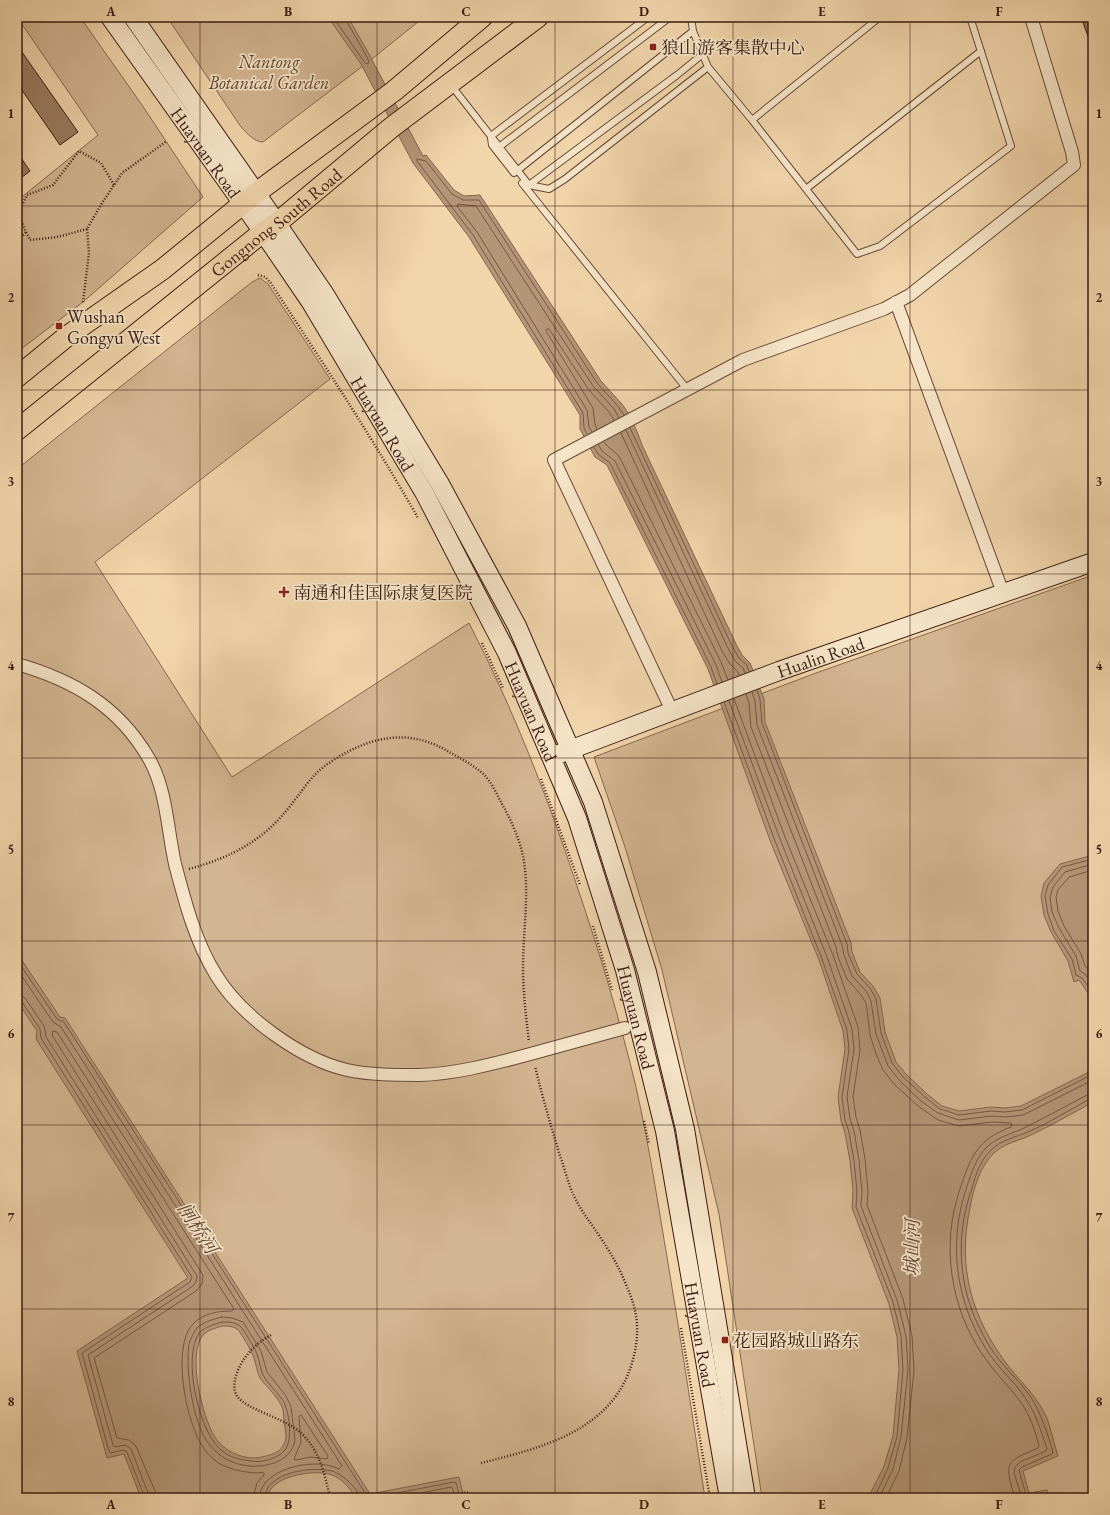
<svg xmlns="http://www.w3.org/2000/svg" width="1110" height="1515" font-family="'EB Garamond','Noto Serif SC',serif">
<rect width="100%" height="100%" fill="#f1d5ab"/>
<filter id="stains"><feTurbulence type="fractalNoise" baseFrequency=".005" numOctaves="4"/><feColorMatrix values="0 0 0 0 .2 0 0 0 0 .09 0 0 0 0 .02 0 0 0 .5 -.17"/></filter>
<radialGradient id="worn" r=".72"><stop offset=".6" stop-color="#630" stop-opacity="0"/><stop offset="1" stop-color="#630" stop-opacity=".3"/></radialGradient>
<path fill="#d2b591" stroke="#866851" d="M17 17H80L142 105 203 197 83 302 17 352V201L98 135Z
M167 17H424L372 59 263 142C254 142 247 133 241 127Z
M260 278 268 284 330 379 95 562 232 777 469 623C513 708 548 798 578 889 600 954 620 1020 636 1087 649 1145 658 1204 668 1263 681 1341 693 1419 705 1498H17V469L252 282Z
M1093 575V1498H762L719 1214 662 970 625 847 594 757 816 673Z"/>
<path fill="#b39677" stroke="#83654e" fill-rule="evenodd" d="M328 17H348L370 56 423 156 426 155 454 190 464 196 480 195 601 381C607 388 614 395 620 402 629 411 638 433 642 445L736 644 742 655 750 663 764 699 765 722 851 943 852 952 860 972 873 986 880 998 885 1032 896 1062 906 1074 927 1094 942 1106 959 1111 991 1107 1005 1108 1021 1106 1093 1070V1102C1073 1113 1052 1125 1031 1135 1019 1141 1004 1143 994 1153 980 1166 973 1190 970 1208 957 1268 972 1319 1009 1367 1023 1384 1038 1398 1047 1418 1051 1430 1054 1443 1058 1456L1023 1471 1029 1493 1047 1490 1049 1498H868L884 1466 893 1436 899 1369 897 1337 889 1304 852 1208 853 1191 850 1161 845 1133 841 1121 838 1097 845 1049 843 1031 819 960 771 843 708 669 607 465 595 457 580 429V415L469 237 413 163 361 64Z
M1093 855V1000L1079 980 1074 982 1068 961 1051 932 1044 915 1041 896 1044 883 1060 864Z
M17 953 60 1017 65 1018 370 1494 459 1477 464 1498H356C350 1489 343 1479 332 1475 316 1469 281 1475 271 1489 269 1491 269 1495 268 1498H141L124 1454 107 1458 77 1351 188 1278 36 1039 37 1031 17 1001ZM222 1326C227 1326 233 1326 237 1329 241 1332 252 1352 254 1358 256 1364 257 1372 260 1378 267 1388 280 1398 283 1410 284 1416 284 1422 285 1428 286 1435 287 1440 283 1446 279 1453 270 1455 262 1457 246 1461 224 1452 215 1437 202 1417 187 1354 203 1335 208 1330 216 1328 222 1326Z"/>
<g fill="none" stroke-linecap="round" stroke-linejoin="round">
<path stroke="#765844" stroke-width="1" d="M333 17 365 63 368 64 369 62 367 57 346 20 345 17
M630 428 732 646 739 658 747 665 749 671
M597 429 595 425 593 408 546 331 547 329H549L589 390 609 412 614 420
M626 430 728 648 735 661 743 668 745 673
M592 432 589 427 587 410 477 232 457 206 458 204 476 206 593 386 614 409 619 418
M621 433 722 651 730 664 738 672 739 675
M587 434 584 428 583 413 473 235 417 161V159L426 161 452 194 463 200H479L597 383C606 394 617 403 624 415
M604 442C608 449 616 451 620 458L721 662 728 680
M598 444 602 451 615 461 716 665 722 682
M594 447 598 454 610 463 711 667 717 684
M757 690 760 700 762 723 847 944 848 953 857 974 870 988 876 999 881 1033 892 1063 903 1077 925 1097 940 1109 959 1115 991 1111 1005 1112 1022 1110 1093 1074
M752 692 755 701 757 725 842 945 844 955 852 976 866 991 871 1001 876 1034 888 1066 900 1081 921 1101 938 1113 959 1120 991 1116 1006 1117 1023 1115 1093 1080
M746 694 749 703 751 727 836 947 838 957 847 979 861 995 866 1003 870 1035 876 1054 883 1070 895 1085 918 1106 938 1120 959 1126 992 1122 1010 1123 1012 1124 1011 1127C977 1140 971 1156 960 1189 941 1244 950 1306 982 1354 993 1371 1008 1385 1020 1401 1030 1415 1035 1430 1039 1446L1038 1448C1005 1462 1004 1462 1015 1498
M734 699 785 837 833 955 858 1027 860 1050 853 1097 856 1117 860 1130 865 1159 868 1191 867 1205 903 1299 912 1336 914 1370 907 1438 899 1471 886 1498
M729 701 780 839 827 957 852 1029 854 1049 847 1097 850 1119 854 1131 859 1160 862 1191 861 1206 897 1300 906 1336 908 1370 901 1437 893 1469 879 1498
M724 702 775 841 822 959 847 1030 849 1049 842 1097 845 1120 849 1132 854 1161 857 1191 856 1207 893 1302 901 1336 903 1369 897 1437 888 1468 874 1498
M1093 859 1062 867 1048 885 1045 896 1048 914 1054 931 1072 959 1076 975 1082 978 1093 993
M1093 864 1065 872 1053 887 1050 897 1052 912 1059 928 1076 956 1080 971 1085 974 1093 985
M1093 870 1069 877 1058 890 1056 897 1058 911 1064 926 1081 954 1085 966 1093 974
M17 960 57 1019 64 1022 367 1496 371 1498 454 1482 456 1483 460 1498
M17 969 53 1022 61 1027 342 1466 339 1469C317 1457 261 1467 259 1498
M17 995H21L25 998 44 1026 46 1037 197 1276 196 1282 193 1286 88 1355 113 1445 115 1447 125 1445 131 1449 150 1498
M17 1000 22 1002 40 1029 41 1038 192 1277 190 1282 82 1353 109 1451 111 1453 123 1450 127 1452 145 1498
M222 1317 232 1318 243 1322 261 1351 267 1372 286 1396 291 1407 295 1439C294 1451 285 1459 274 1463 251 1471 224 1464 209 1444 193 1425 185 1369 189 1344 190 1340 194 1332 197 1328 203 1322 214 1319 222 1317Z
M222 1322C228 1322 235 1322 240 1326 244 1329 255 1349 257 1354 260 1361 260 1369 263 1375 268 1384 276 1391 282 1399 289 1409 294 1441 284 1451 276 1459 262 1463 251 1461 242 1460 232 1458 225 1453 199 1438 181 1355 200 1332 205 1327 215 1324 222 1322Z
M301 1415 328 1456 327 1459 311 1457 296 1460 294 1459 301 1442 299 1417Z
M156 1498 155 1491 136 1446 129 1440 117 1438 94 1358 196 1291 202 1284 203 1275 52 1035 53 1031 57 1032 234 1309 232 1311C219 1311 203 1313 193 1324 171 1347 186 1422 203 1447 206 1452 212 1458 217 1462 227 1469 243 1472 255 1473 259 1473 261 1472 264 1473V1475L257 1483 253 1498
M264 1498C267 1472 311 1466 332 1471 338 1473 345 1478 350 1483 354 1487 359 1492 359 1498
M396 1498 451 1487 453 1489 454 1498
M1022 1498 1014 1473 1015 1467 1020 1462 1046 1451 1047 1449C1041 1431 1036 1414 1026 1399 1014 1381 997 1367 986 1349 955 1299 948 1242 967 1186 972 1172 976 1157 988 1146 999 1136 1015 1133 1028 1126 1048 1116 1068 1105 1087 1095L1093 1093
M1045 1498 1043 1495 1030 1497 1026 1495 1019 1470 1022 1467 1052 1454 1053 1452C1047 1432 1041 1413 1030 1396 1018 1379 1001 1365 990 1347 959 1298 953 1242 972 1188 976 1174 980 1161 991 1150 1001 1140 1016 1137 1028 1132 1049 1123 1069 1110 1090 1099L1093 1098"/>
</g>
<path fill="#997c61" stroke="#3a1b11" d="M1081 17H1093V50Z
M17 45 78 132 60 145 17 83Z
M17 152 30 171 17 181Z"/>
<g fill="none" stroke-linecap="round" stroke-linejoin="round">
<defs>
<path id="lane" d="M691 17 693 31 708 67 752 120 857 254 880 246 1011 146 970 17
M451 85 529 185 549 189 565 179 708 67
M752 120 880 17
M491 136 648 17
M491 138 492 145 514 173
M499 147 670 17
M518 170 693 31
M522 183 687 389
M529 185 677 75 703 54
M806 189 981 51"/>
<path id="street" d="M896 302 1003 593
M17 664C73 680 118 706 148 757 167 789 167 828 175 864 185 902 195 941 216 975 241 1016 300 1059 347 1070 370 1075 395 1075 419 1075 454 1074 489 1065 523 1056 557 1047 591 1037 625 1028
M672 711 554 460 743 360 884 309 910 295 1074 165 1072 152 1031 17"/>
<g id="secondary">
<path id="s1" d="M110 17 263 232 310 301 425 494 507 653 577 818 625 970 665 1131 729 1498"/>
<path d="M133 17 256 193 324 293 440 484 517 626 593 802 647 972 685 1129 746 1498"/>
<path id="s2" d="M559 754 779 671 1093 562"/>
</g>
<g id="primary">
<path d="M17 377 66 337 163 269 256 193 394 91 482 17"/>
<path id="s3" d="M17 430 263 232 277 223 392 127 538 17"/>
</g>
</defs>
<use href="#lane" stroke="#684a38" stroke-width="8"/>
<use href="#street" stroke="#684a38" stroke-width="14"/>
<use href="#secondary" stroke="#3a1b11" stroke-width="20"/>
<use href="#primary" stroke="#3a1b11" stroke-width="22"/>
<path stroke="#3a1b11" stroke-width="2.5" stroke-dasharray="1 2" stroke-linecap="butt" d="M87 229 57 237 30 240 26 232 18 213 27 195 53 185 79 151 101 163 114 185
M17 242 26 232
M258 275 265 277 270 282C321 360 372 437 418 518
M83 302 89 253 87 229 102 203 122 173 167 141
M482 643 503 688
M541 779 580 885
M189 869C232 857 263 841 291 805 303 790 312 774 329 763 365 739 403 727 444 749 456 756 470 763 481 772 491 780 496 793 502 804 511 820 519 838 523 856 530 891 523 931 523 966 523 992 526 1017 529 1042
M593 926 612 990
M644 1121 649 1144
M681 1328 710 1498
M271 1335C256 1343 245 1355 238 1370 235 1378 232 1388 237 1396 246 1410 287 1418 303 1435 320 1452 325 1475 330 1498
M481 1463C541 1448 612 1431 632 1363 640 1335 639 1314 627 1287 620 1269 611 1253 600 1237 591 1223 581 1211 574 1196 568 1184 565 1169 560 1156 551 1126 542 1096 535 1066
M441 1498 468 1492"/>
<use href="#lane" stroke="#f6e4c8" stroke-width="6"/>
<use href="#street" stroke="#f6e4c8" stroke-width="12"/>
<use href="#secondary" stroke="#f6e4c8" stroke-width="18"/>
<use href="#primary" stroke="#f1d5ab" stroke-width="20"/>
</g>
<path fill="none" stroke="#3a1b11" stroke-width="1" stroke-opacity="0.55" d="M200 17V1498M377 17V1498M555 17V1498M733 17V1498M910 17V1498M17 206H1093M17 390H1093M17 574H1093M17 758H1093M17 941H1093M17 1125H1093M17 1309H1093"/>
<g fill="#8f2418" stroke="#f6e4c8" stroke-width="1.5">
<rect x="649" y="43" width="8" height="8" rx="2"/>
<rect x="55" y="322" width="8" height="8" rx="2"/>
<path d="M282 586h4v4h4v4h-4v4h-4v-4h-4v-4h4z"/>
<rect x="721" y="1336" width="8" height="8" rx="2"/>
</g>
<g text-anchor="middle" dominant-baseline="central" stroke-width="3.5" stroke-linejoin="round" paint-order="stroke">
<g font-size="18" fill="#3a1b11" stroke="#f6e4c8" text-anchor="start">
<text x="661" y="47">狼山游客集散中心</text>
<text x="67" y="316">Wushan<tspan x="67" dy="21">Gongyu West</tspan></text>
<text x="293" y="592">南通和佳国际康复医院</text>
<text x="733" y="1340">花园路城山路东</text>
</g>
<g font-size="18" font-style="italic" fill="#604231" stroke="#f6e4c8">
<text x="269" y="61">Nantong<tspan x="269" dy="21">Botanical Garden</tspan></text>
</g>
<g font-size="18" fill="#3a1b11" stroke="#f6e4c8">
<text stroke="none"><textPath href="#s1" startOffset="166">Huayuan Road</textPath></text>
<text stroke="none"><textPath href="#s3" startOffset="332">Gongnong South Road</textPath></text>
<text stroke="none"><textPath href="#s1" startOffset="490">Huayuan Road</textPath></text>
<text stroke="none"><textPath href="#s2" startOffset="279">Hualin Road</textPath></text>
<text stroke="none"><textPath href="#s1" startOffset="814">Huayuan Road</textPath></text>
<text stroke="none"><textPath href="#s1" startOffset="1138">Huayuan Road</textPath></text>
<text stroke="none"><textPath href="#s1" startOffset="1462">Huayuan Road</textPath></text>
</g>
<g font-size="19" font-style="italic" fill="#644635" stroke="#f6e4c8">
<text transform="translate(198 1228) rotate(57)">闸桥河</text>
<text transform="translate(912 1248) rotate(-89)">城山河</text>
</g>
</g>
<rect width="1110" height="1515" fill="none" stroke="#f1d5ab" stroke-width="44"/>
<rect x="22" y="22" width="1066" height="1471" fill="none" stroke="#3a1b11" stroke-width="1.5"/>
<g font-size="13" text-anchor="middle" font-weight="bold" fill="#3a1b11">
<text x="111" y="16">A</text>
<text x="288" y="16">B</text>
<text x="466" y="16">C</text>
<text x="644" y="16">D</text>
<text x="822" y="16">E</text>
<text x="999" y="16">F</text>
<text x="11" y="118">1</text>
<text x="1099" y="118">1</text>
<text x="11" y="302">2</text>
<text x="1099" y="302">2</text>
<text x="11" y="486">3</text>
<text x="1099" y="486">3</text>
<text x="11" y="670">4</text>
<text x="1099" y="670">4</text>
<text x="11" y="854">5</text>
<text x="1099" y="854">5</text>
<text x="11" y="1038">6</text>
<text x="1099" y="1038">6</text>
<text x="11" y="1222">7</text>
<text x="1099" y="1222">7</text>
<text x="11" y="1406">8</text>
<text x="1099" y="1406">8</text>
<text x="111" y="1509">A</text>
<text x="288" y="1509">B</text>
<text x="466" y="1509">C</text>
<text x="644" y="1509">D</text>
<text x="822" y="1509">E</text>
<text x="999" y="1509">F</text>
</g>
<rect width="100%" height="100%" filter="url(#stains)"/>
<rect width="100%" height="100%" fill="url(#worn)"/>
</svg>
